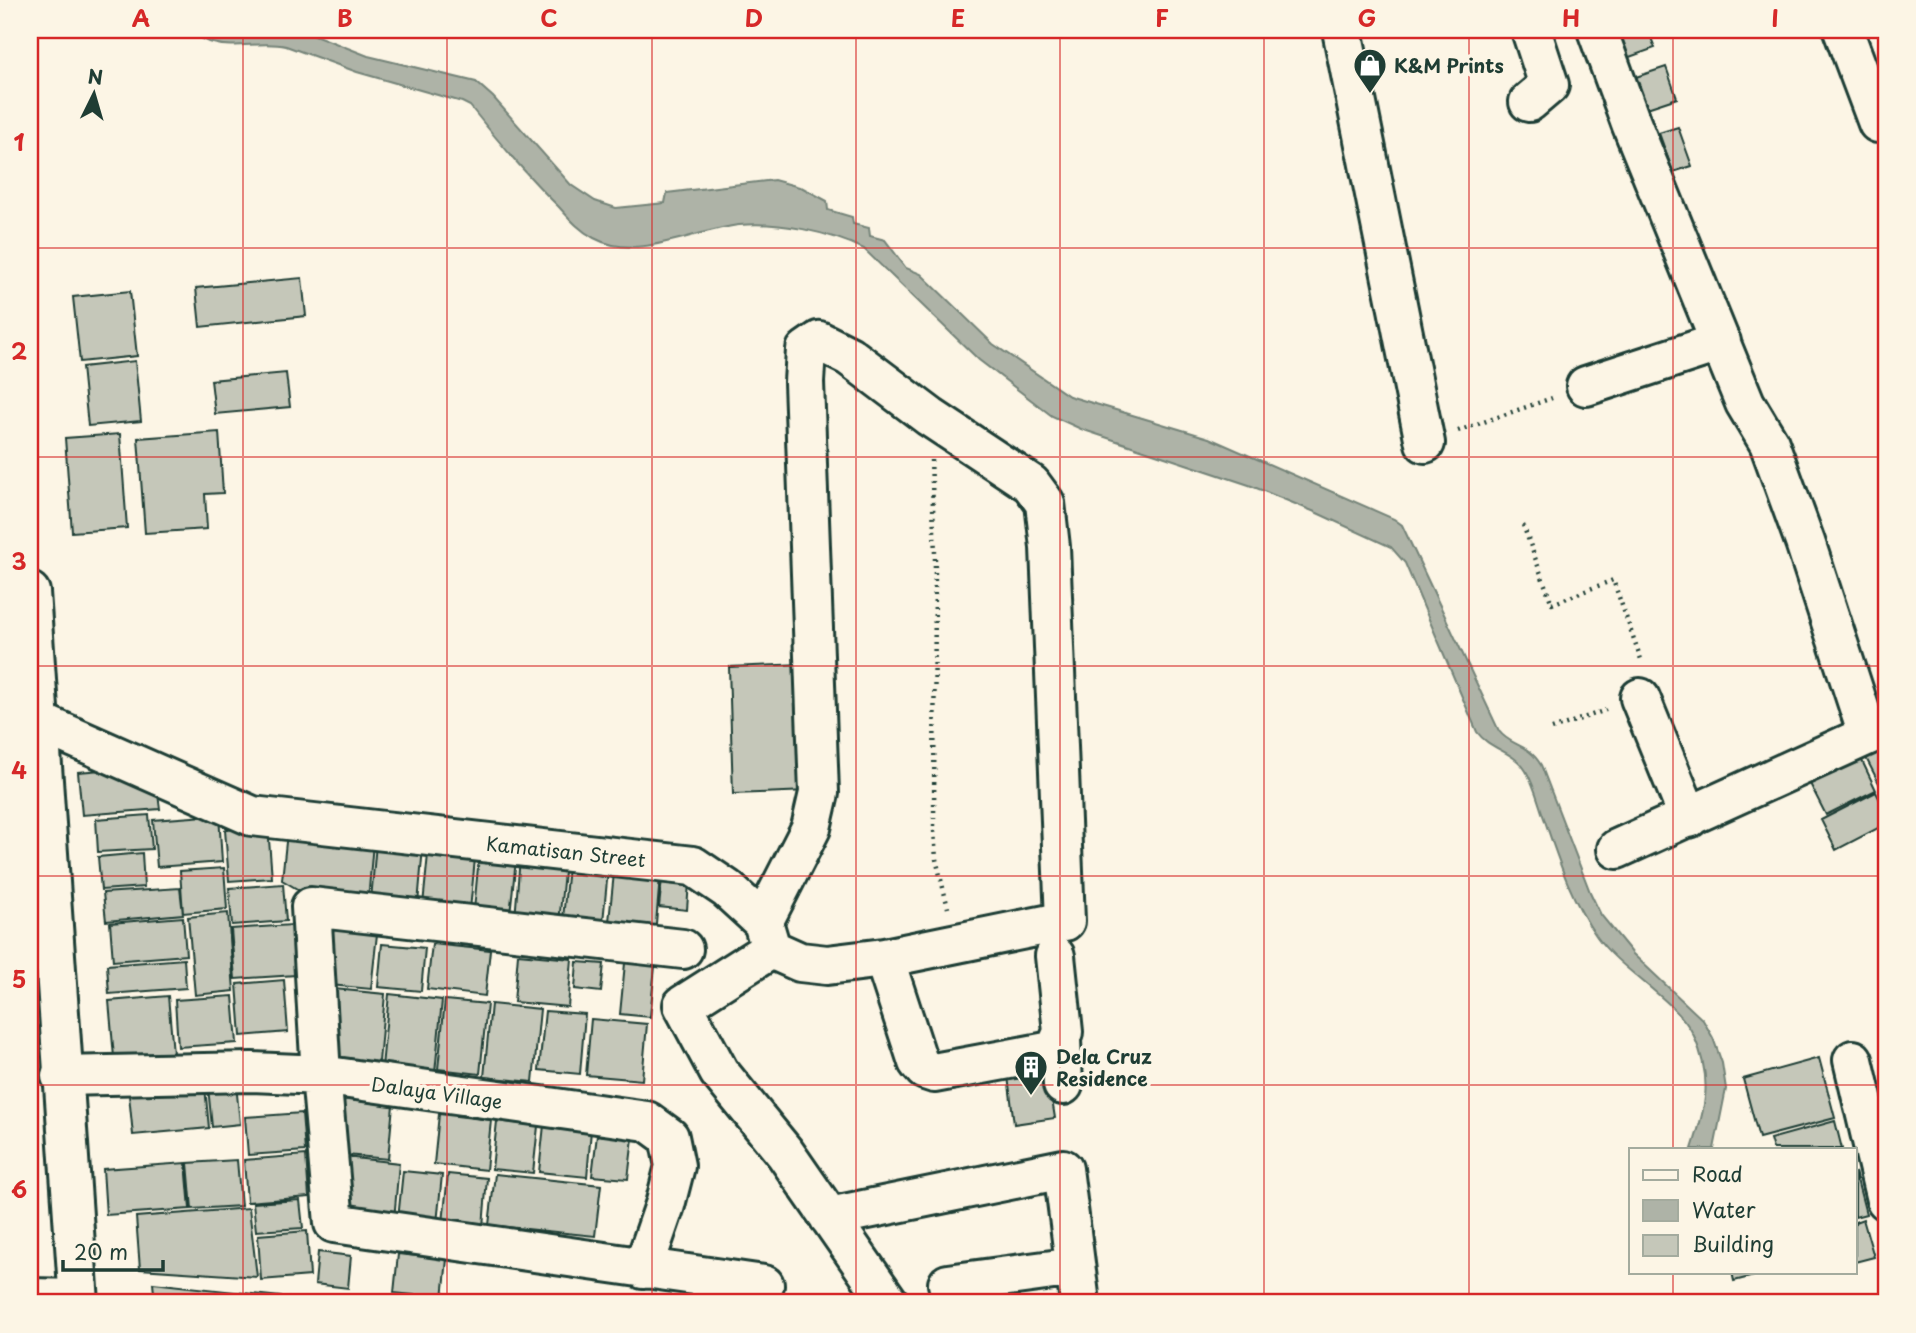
<svg xmlns="http://www.w3.org/2000/svg" width="1916" height="1333" font-family="'Playpen Sans',sans-serif">
<rect width="100%" height="100%" fill="#fcf5e5"/>
<filter id="ink" filterUnits="userSpaceOnUse"><feTurbulence type="fractalNoise" baseFrequency=".0143" numOctaves="2"/><feDisplacementMap in="SourceGraphic" scale="14" xChannelSelector="R" yChannelSelector="G"/><feConvolveMatrix kernelMatrix="1 2 1 2 8 2 1 2 1" color-interpolation-filters="sRGB"/></filter>
<g filter="url(#ink)">
<path fill="#aeb3a7" stroke="#758479" stroke-width="2" d="M189 30H302L368 56 476 82 493 97 571 185 595 201 616 208 665 203 667 193 774 180 803 188 827 201 828 210 852 217 853 224 869 228 870 236 885 240 906 268 921 274 993 344 1069 396 1209 438 1394 519 1402 525 1499 731C1511 747 1527 742 1541 765L1590 892 1601 915 1633 954 1703 1020 1713 1038 1722 1063 1726 1089 1714 1149H1692C1706 1105 1713 1080 1694 1036 1679 1002 1621 971 1597 937 1572 902 1559 862 1545 821 1539 805 1535 786 1526 771 1514 751 1490 750 1477 732L1405 563 1391 547 1315 512 1249 485 1081 429 1052 416 979 360 864 249C829 232 778 221 739 225 694 230 638 262 594 238 579 230 569 218 558 206 526 175 498 141 470 106L462 102 357 72 286 46C262 40 236 50 213 43 204 41 196 35 189 30Z"/>
<path fill="#c5c7b9" stroke="#1f3d34" stroke-width="2" d="M1610 30H1648L1655 48 1621 60Z
M1666 67 1677 98 1641 110 1630 79Z
M1678 127 1692 166 1673 172 1659 133Z
M302 278 306 316 200 327 196 288Z
M130 291 137 356 80 362 73 297Z
M135 361 141 421 88 426 82 367Z
M286 373 290 407 215 414 211 380Z
M219 432 223 493 205 494 207 529 145 533 138 438Z
M120 434 127 528 72 532 65 438Z
M803 664 808 791 733 794 729 667Z
M1855 746 1876 790 1826 815 1804 772Z
M1886 746V792L1884 793 1865 756Z
M114 769 158 794 160 809 82 815 78 772Z
M1876 792 1886 812V824L1836 850 1821 820Z
M149 815 152 849 98 852 96 819Z
M219 815 222 862 157 867 153 820Z
M288 823 374 831 368 901 309 896 282 880Z
M268 827 272 878 229 881 225 830Z
M376 843 423 847 418 904 371 900Z
M429 844 476 848 470 910 423 905Z
M142 853 144 887 101 890 98 857Z
M479 856 516 860 510 914 474 910Z
M520 857 565 861 559 923 515 919Z
M568 866 608 870 603 922 563 919Z
M224 868 227 909 183 913 180 871Z
M614 873 660 877 655 935 608 931Z
M662 879 689 882 687 910 659 907Z
M283 884 286 921 232 925 229 888Z
M180 888 183 914 106 921 103 893Z
M228 913 234 991 195 995 188 917Z
M183 917 186 955 113 961 110 923Z
M292 925 296 975 235 979 231 929Z
M326 929 377 934 371 989 320 984Z
M382 944 425 948 421 991 378 987Z
M432 944 490 950 485 996 427 989Z
M626 953 656 956 650 1017 620 1014Z
M518 954 572 959 568 1007 514 1002Z
M184 959 186 988 109 994 107 965Z
M577 962 604 964 601 992 575 989Z
M284 980 288 1032 241 1036 237 984Z
M334 989 385 994 379 1062 327 1057Z
M389 994 442 1000 435 1073 382 1067Z
M168 996 173 1053 114 1057 109 1001Z
M233 996 237 1043 178 1047 175 1000Z
M445 1000 487 1004 480 1074 438 1069Z
M491 1004 540 1009 533 1082 484 1077Z
M545 1011 585 1014 580 1074 539 1070Z
M591 1019 647 1024 642 1080 586 1075Z
M1819 1058 1835 1118 1759 1138 1743 1079Z
M1047 1069 1055 1118 1014 1124 1008 1076Z
M235 1074 240 1124 212 1127 207 1077Z
M204 1077 209 1128 133 1135 128 1085Z
M341 1099 393 1105 388 1159 336 1154Z
M302 1113 305 1151 248 1155 245 1117Z
M439 1114 491 1120 486 1170 434 1164Z
M497 1121 538 1126 533 1173 492 1169Z
M1835 1121 1842 1149H1773L1770 1139Z
M544 1125 591 1130 587 1177 539 1172Z
M597 1135 633 1138 628 1179 592 1176Z
M306 1155 309 1197 247 1202 244 1160Z
M345 1157 399 1163 394 1220 339 1214Z
M237 1160 241 1206 192 1209 188 1163Z
M186 1163 190 1209 106 1215 103 1169Z
M403 1171 442 1175 437 1223 398 1219Z
M1855 1172 1866 1214 1855 1217Z
M448 1174 487 1178 483 1227 443 1223Z
M495 1174 601 1185 595 1236 489 1225Z
M300 1200 303 1228 256 1231 253 1203Z
M249 1208 257 1277 140 1269 136 1217Z
M1863 1219 1874 1257 1855 1262V1222Z
M307 1231 310 1276 261 1280 258 1235Z
M318 1252 351 1256 348 1288 315 1284Z
M398 1254 447 1259 443 1298 394 1293Z
M1732 1272H1770L1734 1281Z
M153 1283 336 1303H155Z"/>
<g fill="none" stroke-linecap="round" stroke-linejoin="round">
<defs>
<path id="minor" d="M1342 30 1425 443
M1597 30 1631 123 1745 403 1769 443 1805 542 1868 735
M1843 30 1878 123
M1529 102 1549 85 1531 30
M1586 386 1721 342
M1640 698 1689 818
M30 718 252 816 693 866 727 889 763 922 771 949 800 962 827 965 884 958 1065 921 1050 547 1045 503 1031 484 930 417 849 356 819 341 806 350 804 382 819 793 811 828 763 922
M1617 849 1886 727
M683 949 311 907 321 1075 334 1223 764 1285
M771 949 683 1005 719 1072 785 1153 889 1303
M884 958 918 1062 925 1070 934 1073 1047 1052 1056 1048 1063 1032 1055 956
M1061 1040 1063 1085
M1853 1060 1886 1200
M61 1076 252 1072 321 1075 647 1121 669 1137 675 1166 665 1205 643 1269
M829 1217 1063 1169 1080 1303
M948 1284 1075 1267
M30 1298 78 1299"/>
<path id="major" d="M30 592 79 1303"/>
</defs>
<use href="#minor" stroke="#1f3d34" stroke-width="44"/>
<use href="#major" stroke="#1f3d34" stroke-width="44"/>
<path stroke="#1f3d34" stroke-width="4.5" stroke-dasharray="2 5" stroke-linecap="butt" d="M1458 431 1552 398
M931 460 935 553 934 830 936 859 948 908
M1882 520 1886 519
M1523 525 1552 604 1613 580 1642 662
M1552 729 1606 710"/>
<use href="#minor" stroke="#fcf5e5" stroke-width="38"/>
<use href="#major" stroke="#fcf5e5" stroke-width="38"/>
</g>
</g>
<path fill="none" stroke="#d62828" stroke-width="2" stroke-opacity="0.55" d="M243 30V1303M447 30V1303M652 30V1303M856 30V1303M1060 30V1303M1264 30V1303M1469 30V1303M1673 30V1149M30 248H1886M30 457H1886M30 666H1886M30 876H1886M30 1085H1886M1673 1272V1303"/>
<defs>
<symbol id="shop-pin" viewBox="-11 -11 22 30"><path d="M0 17L-7.5 6A9.5 9.5 0 1 1 7.5 6Z" fill="#1f3d34" stroke="#fcf5e5"/><path d="M-5-2.5h2.3a2.7 3.5 0 0 1 5.4 0H5L5.5 6h-11ZM-1.5-2.5h3a1.5 2.3 0 0 0-3 0Z" fill="#fff"/></symbol>
<symbol id="building-pin" viewBox="-11 -11 22 30"><path d="M0 17L-7.5 6A9.5 9.5 0 1 1 7.5 6Z" fill="#1f3d34" stroke="#fcf5e5"/><path d="M-4-6H4V6H1V3H-1V6H-4ZM-2.5-4.3h1.7v1.8h-1.7ZM.8-4.3h1.7v1.8H.8ZM-2.5-1h1.7V.8h-1.7ZM.8-1h1.7V.8H.8Z" fill="#fff"/></symbol>
</defs>
<g fill-rule="evenodd">
<use href="#shop-pin" x="1351" y="46" width="38" height="52"/>
<use href="#building-pin" x="1012" y="1048" width="38" height="52"/>
</g>
<g text-anchor="middle" dominant-baseline="central" stroke-width="7" stroke-linejoin="round" paint-order="stroke">
<g font-size="19" font-weight="bold" fill="#1f3d34" stroke="#fcf5e5" text-anchor="start">
<text x="1394" y="65">K&amp;M Prints</text>
<text x="1056" y="1056">Dela Cruz<tspan x="1056" dy="22">Residence</tspan></text>
</g>
<g font-size="19" fill="#1f3d34" stroke="#fcf5e5">
<text transform="translate(566 851) rotate(6)">Kamatisan Street</text>
<text transform="translate(437 1092) rotate(8)">Dalaya Village</text>
</g>
</g>
<rect width="1916" height="1333" fill="none" stroke="#fcf5e5" stroke-width="77"/>
<rect x="1629" y="1148" width="228" height="126" fill="#fcf5e5" stroke="#a4ab9e" stroke-width="2"/>
<rect x="1643" y="1170" width="35" height="10" fill="#fcf5e5" stroke="#a4ab9e" stroke-width="2"/>
<text x="1692" y="1182" font-size="21" fill="#1f3d34">Road</text>
<rect x="1643" y="1200" width="35" height="21" fill="#aeb3a7" stroke="#a4ab9e" stroke-width="2"/>
<text x="1692" y="1218" font-size="21" fill="#1f3d34">Water</text>
<rect x="1643" y="1235" width="35" height="21" fill="#c5c7b9" stroke="#a4ab9e" stroke-width="2"/>
<text x="1692" y="1252" font-size="21" fill="#1f3d34">Building</text>
<g transform="translate(94 94) rotate(5)" stroke="#fcf5e5" stroke-width="5" paint-order="stroke">
<path d="M0-5L12 26L0 18L-12 26Z" fill="#1f3d34"/>
<text y="-10" font-size="19" font-weight="bold" text-anchor="middle" fill="#1f3d34">N</text>
</g>
<path d="M63 1260v10h100v-10" fill="none" stroke="#1f3d34" stroke-width="3.5"/>
<text x="74" y="1260" font-size="21" fill="#1f3d34" stroke="#fcf5e5" stroke-width="5" paint-order="stroke">20 m</text>
<rect x="38" y="38" width="1840" height="1256" fill="none" stroke="#d62828" stroke-width="2.5"/>
<g font-size="23" text-anchor="middle" font-weight="bold" fill="#d62828">
<text x="141" y="27">A</text>
<text x="345" y="27">B</text>
<text x="549" y="27">C</text>
<text x="754" y="27">D</text>
<text x="958" y="27">E</text>
<text x="1162" y="27">F</text>
<text x="1367" y="27">G</text>
<text x="1571" y="27">H</text>
<text x="1775" y="27">I</text>
<text x="19" y="151">1</text>
<text x="19" y="360">2</text>
<text x="19" y="570">3</text>
<text x="19" y="779">4</text>
<text x="19" y="988">5</text>
<text x="19" y="1198">6</text>
</g>
</svg>
